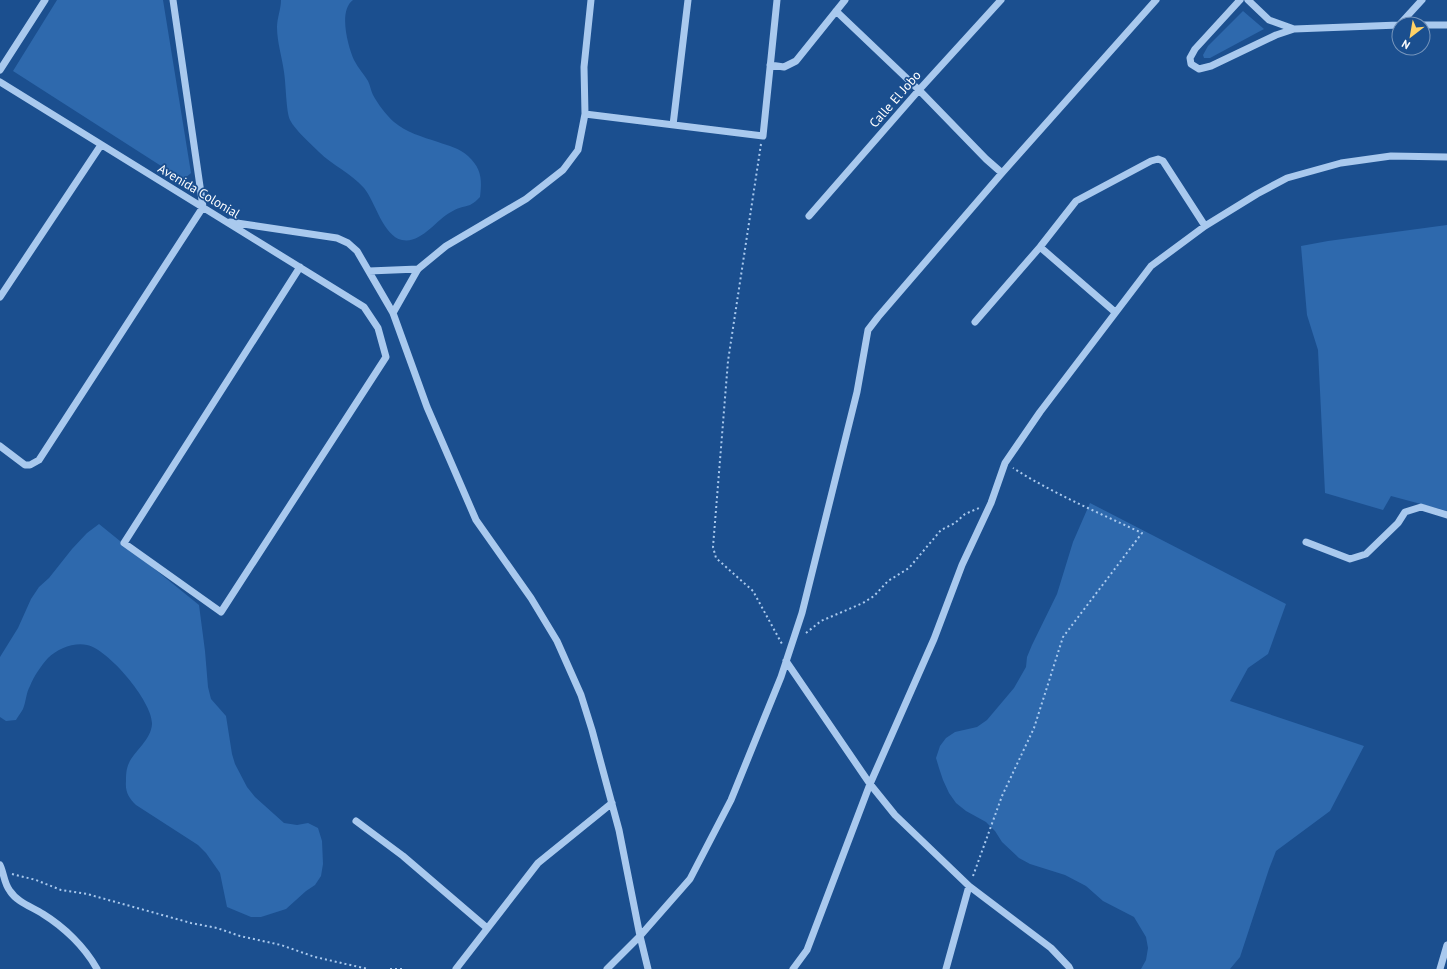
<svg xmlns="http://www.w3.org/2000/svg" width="1447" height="969" font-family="'PT Sans',sans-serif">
<rect width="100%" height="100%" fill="#1b4f8f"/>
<path fill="#2e69ad" d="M57 0H163L191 173 183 180 13 71Z
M281 0H353C338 11 348 46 354 60 358 68 364 74 368 81 370 85 371 91 373 95 378 104 386 115 394 122 406 132 422 137 438 142 449 146 459 148 468 156 482 169 482 180 480 197 477 200 474 203 470 205 463 207 457 208 451 212 436 220 421 244 402 240 383 236 375 201 364 188 351 173 332 165 319 152 311 144 295 130 290 120 286 111 286 84 284 72 282 57 277 42 277 27 277 18 281 9 281 0Z
M1243 11 1264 29 1210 58H1204L1203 55 1208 46Z
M1447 225V511L1391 496 1383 510 1325 493 1318 350 1307 315 1301 246 1328 241Z
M1090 503 1286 604 1268 654 1248 668 1230 701 1364 746 1330 811 1276 851 1269 869 1240 957 1230 969H1141L1146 960 1148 948 1146 937 1134 917 1103 901 1086 886 1065 875 1030 864 1019 858 1002 842 995 831 986 822 966 811 956 803 949 793 943 780 939 768 936 758 940 746 946 738 955 732 977 727 987 720 1014 688 1026 667 1027 657 1032 645 1057 594 1073 542Z
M99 524 199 605 205 651 208 687 211 699 226 716 232 754 235 764 247 787 255 797 284 823 297 825 308 823 318 828 322 841 323 864 321 876 315 885 306 891 286 909 261 917H251L227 907 220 873 206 853 198 845 136 805C129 798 125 792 126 781 126 776 126 769 129 763 135 750 151 740 152 724 153 702 108 649 87 645 74 642 57 649 48 658 41 666 34 676 30 686 26 693 26 702 23 709 21 713 18 716 16 720L6 721 0 717V657L18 628 31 599 39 587 49 578 72 549 87 533Z"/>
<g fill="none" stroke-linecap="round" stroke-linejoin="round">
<path stroke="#a9c9ee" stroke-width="2" stroke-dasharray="2 3" stroke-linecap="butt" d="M761 144 728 361 713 547 716 558 753 591 782 644
M806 633 821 621 863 603 874 596 888 581 909 568 941 530 955 523 965 514 979 508
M12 874 36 880 61 890 87 894 191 923 217 928 240 936 281 945 315 957 368 969
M973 876 1002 796 1034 728 1063 637 1142 533C1099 513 1054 494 1013 468
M390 969H403"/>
<path stroke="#a9c9ee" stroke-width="7" d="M591 0 584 67 585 114 763 136 777 0
M1240 0 1195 49 1190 58 1191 64 1199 69 1211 66 1276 35 1294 29 1399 25
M1248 0 1269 20 1294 29
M836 11 919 90 986 159 1002 173
M1400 24 1422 0
M1423 25H1447
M770 65 784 67 796 61 845 0
M0 70 45 0
M0 82C121 158 243 232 364 307L378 328 386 357 221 612 124 543 300 267
M673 125 688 0
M809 216 919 90 1001 0
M230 222 337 238 348 243 357 251 393 313 427 407 476 520 531 598 557 641 581 695 592 730 619 830 640 936 648 969
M1040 247 1115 312
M369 271 418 269
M0 297 101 145
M393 313 418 269 446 246 526 199 563 170 578 150 585 114
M975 322 1040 247 1076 201 1151 161 1158 159 1163 161 1205 226
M0 446 25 465H30L39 460 203 207 173 0
M1306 542 1350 559 1366 554 1398 523 1405 512 1421 507 1447 515
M786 661 870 784 895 815 969 886 1051 948 1069 967 1070 969
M356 821 403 856 487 928
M0 865C4 873 4 884 10 891 17 902 32 907 43 914 64 927 85 947 97 969
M456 969 538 863 612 803
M607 969 640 936 690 879 731 800 781 677 802 613 857 392 868 330 878 317 1002 173 1156 0
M793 969 807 950 870 784 934 639 962 565 991 503 1005 463 1040 412 1151 266 1205 226 1257 194 1287 178 1341 163 1391 156 1447 157
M946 969 969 886
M1440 969 1447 945"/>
</g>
<g text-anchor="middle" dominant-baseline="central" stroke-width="3.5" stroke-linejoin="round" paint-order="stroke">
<g font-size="13" fill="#fff" stroke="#1b4f8f">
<text transform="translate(895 99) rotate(-49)">Calle El Jobo</text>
<text transform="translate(199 191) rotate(31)">Avenida Colonial</text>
</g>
</g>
<g transform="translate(1411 36) rotate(211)"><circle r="19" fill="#1b4f8f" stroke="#7695bc"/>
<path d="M0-3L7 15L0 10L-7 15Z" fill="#ffd166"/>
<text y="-6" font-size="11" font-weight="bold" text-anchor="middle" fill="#ffffff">N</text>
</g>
</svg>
